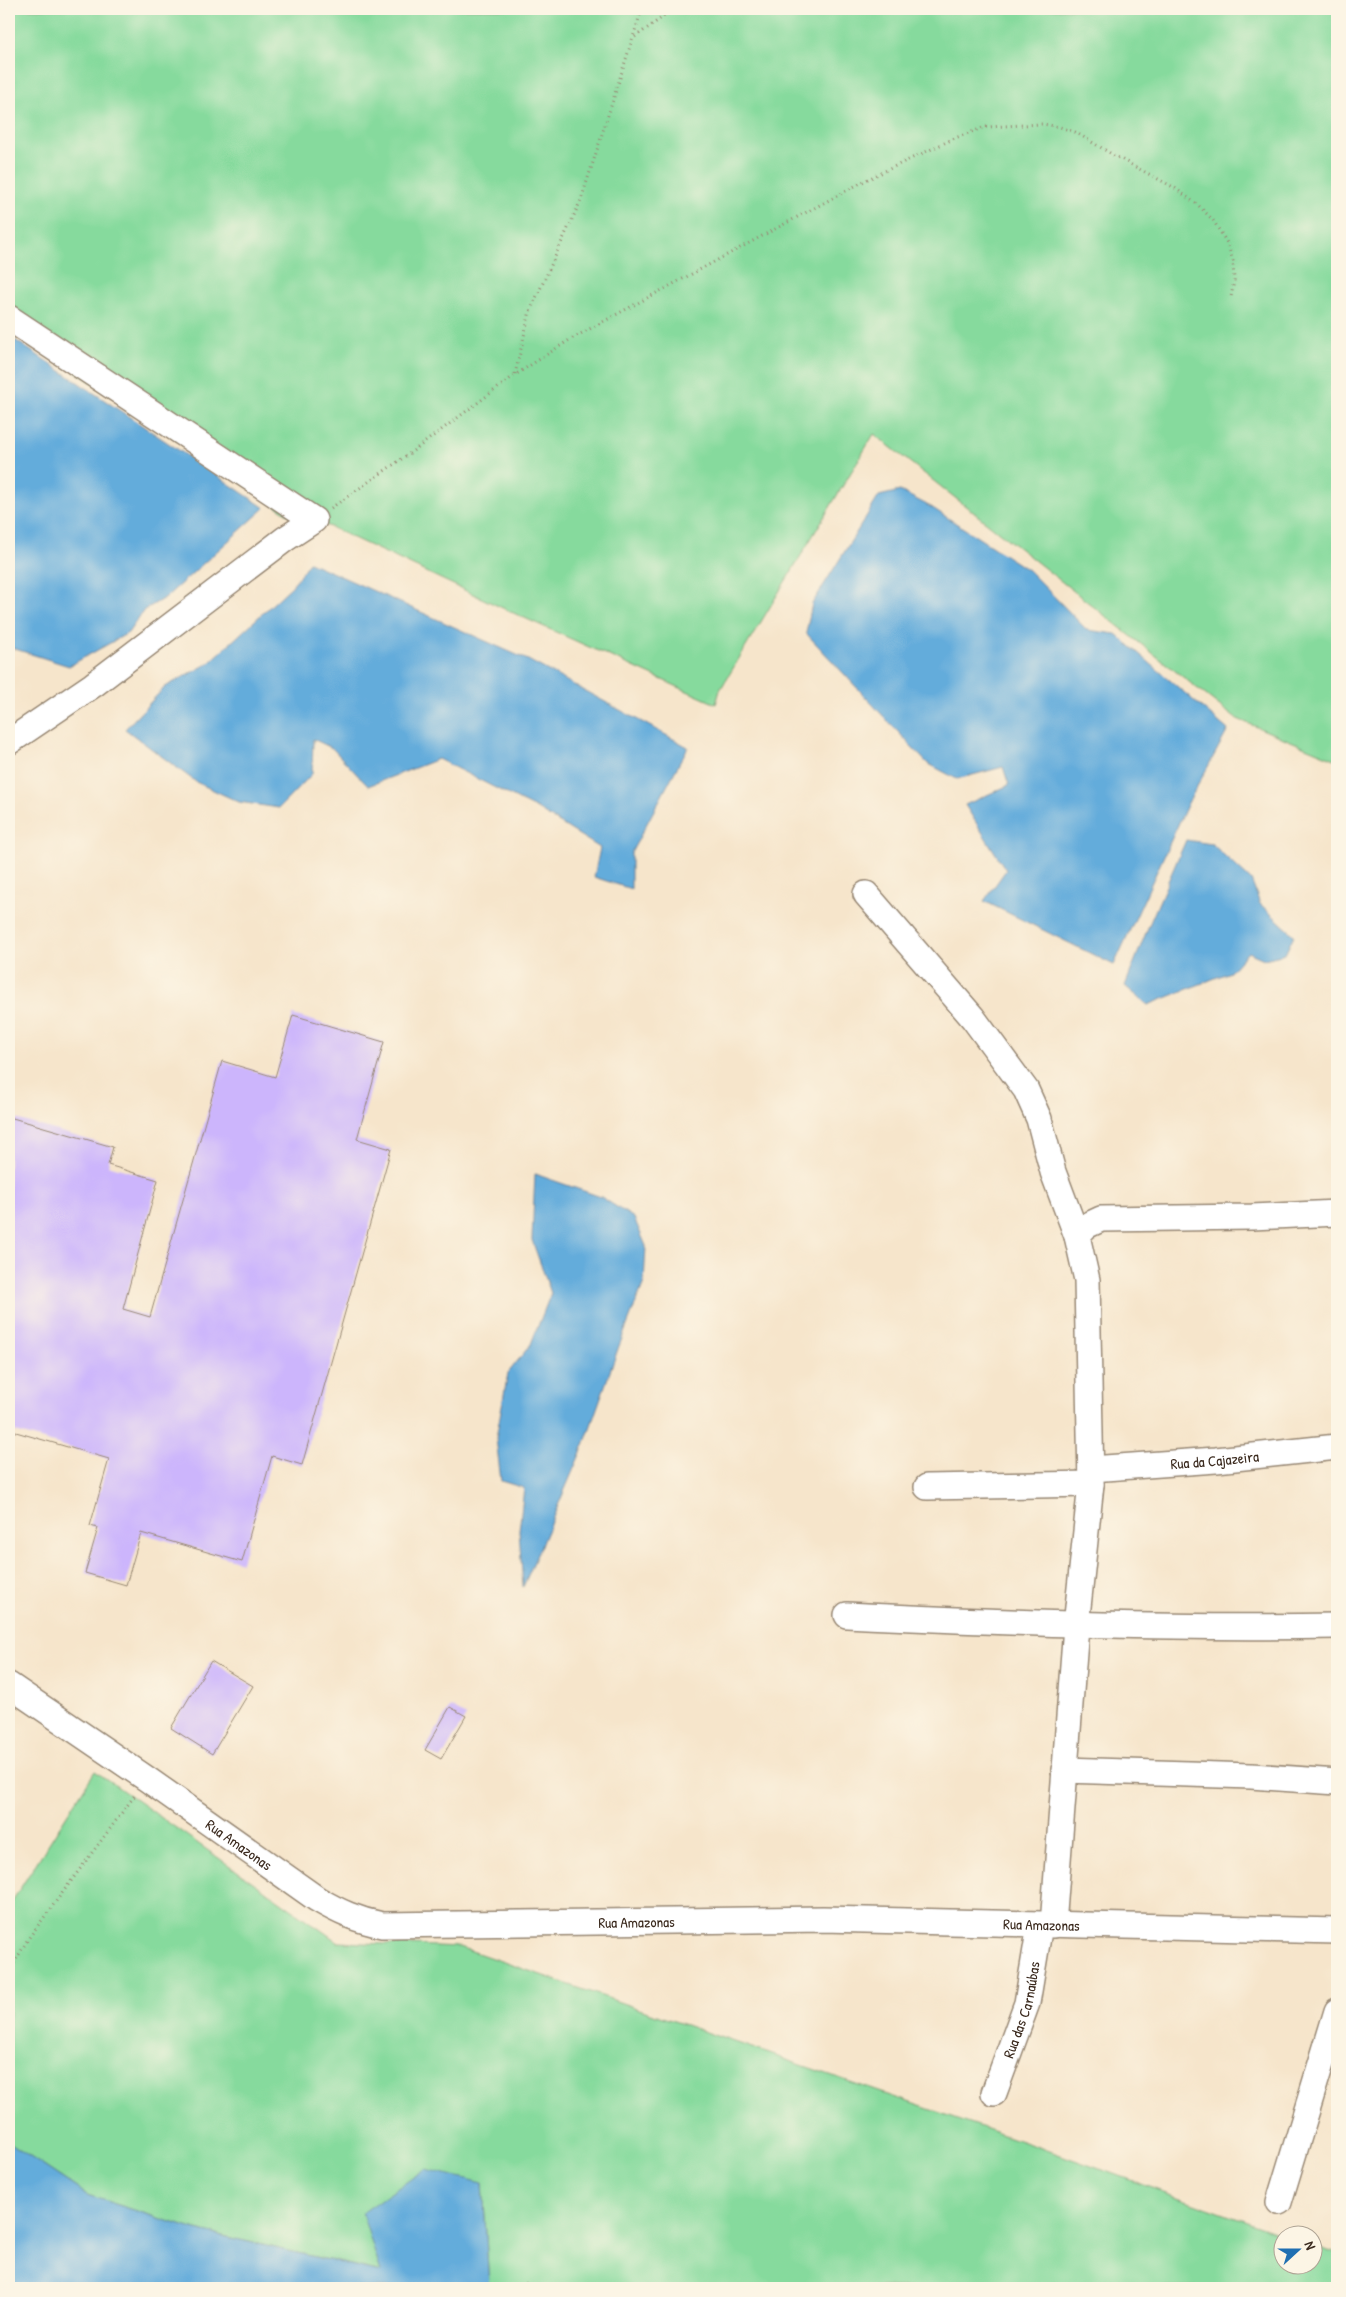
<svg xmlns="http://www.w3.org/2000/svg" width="1346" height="2297" font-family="'Patrick Hand',sans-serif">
<rect width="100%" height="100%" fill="#fcf5e5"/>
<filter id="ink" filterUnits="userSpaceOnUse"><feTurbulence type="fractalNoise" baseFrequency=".02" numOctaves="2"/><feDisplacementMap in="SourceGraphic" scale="10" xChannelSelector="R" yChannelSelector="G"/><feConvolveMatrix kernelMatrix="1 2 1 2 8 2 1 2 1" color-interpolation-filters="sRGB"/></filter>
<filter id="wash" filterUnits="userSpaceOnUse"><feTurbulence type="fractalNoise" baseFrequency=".0096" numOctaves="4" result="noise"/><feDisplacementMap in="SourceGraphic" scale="20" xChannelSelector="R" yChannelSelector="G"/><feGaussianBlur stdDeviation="1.12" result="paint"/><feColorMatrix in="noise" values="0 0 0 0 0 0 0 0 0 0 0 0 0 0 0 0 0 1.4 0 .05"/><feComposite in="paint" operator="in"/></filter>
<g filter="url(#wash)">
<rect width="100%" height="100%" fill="#f6e5cb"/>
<path fill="#86da9d" stroke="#60825e" d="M9 9H1337V760L1235 718 874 434 720 690 716 704 509 611 328 526 297 520 9 327Z
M95 1771 338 1942 460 1947 1044 2149 1283 2235 1284 2264H1314V2245L1337 2253V2288H489L483 2183 382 2272 196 2230 87 2195 9 2143V1906Z"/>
<path fill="#63acdb" stroke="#4f6b7c" d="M9 336 265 508 166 597 144 610 128 633 69 666 9 647Z
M900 491 931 507 1028 570 1087 630 1116 634 1228 730 1188 803 1114 965 984 901 1006 870 965 805 1009 785 1003 767 957 779 927 763 806 633 812 604 879 496Z
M309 562 528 660 688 747 631 853V889L594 877 600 848 537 809 438 759 368 786 332 748 313 739 312 774 279 808 239 802 196 782 125 729 165 687 209 663 292 586Z
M1186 840 1212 844 1251 880 1260 904 1294 935 1285 954 1264 959 1248 952 1230 972 1148 1005 1125 986 1149 925Z
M535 1174 601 1197 634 1218 646 1246 644 1282 619 1346 584 1445 523 1587 519 1531 524 1488 501 1481 496 1438 508 1373 531 1344 551 1293 532 1240Z
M9 2143 87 2195 196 2230 381 2272 362 2213 425 2169 483 2183 489 2288H9Z"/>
<g id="blocks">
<path fill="#ccb5fc" d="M293 1015 384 1042 357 1139 391 1149 302 1465 272 1456 242 1562 141 1533 126 1585 85 1573 98 1528 90 1526 109 1459 9 1430V1117L113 1147 108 1165 158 1180 123 1309 150 1317 222 1061 275 1077Z
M211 1661 253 1686 212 1754 171 1728Z
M450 1707 466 1716 441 1759 425 1750Z"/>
</g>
</g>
<g filter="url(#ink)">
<use href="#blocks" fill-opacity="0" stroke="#988874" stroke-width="1"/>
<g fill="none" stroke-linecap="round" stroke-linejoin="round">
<defs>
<g id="minor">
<path d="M9 318 314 520 285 539 93 685 9 742"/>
<path d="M866 894 973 1018 1026 1090 1039 1119 1053 1172 1077 1236 1087 1280 1091 1484 1076 1626 1053 1925"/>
<path d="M1077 1236 1086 1226 1101 1219 1252 1217 1337 1213"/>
<path id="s1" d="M1091 1469 1216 1460 1337 1447"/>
<path d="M927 1487 1091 1484"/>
<path d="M847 1615C1011 1623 1174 1629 1337 1626"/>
<path id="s2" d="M9 1685 147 1779 317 1899C339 1912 357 1920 382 1925L823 1919 1337 1931"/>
<path d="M1064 1770 1251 1776 1337 1782"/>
<path id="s3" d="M994 2093 1027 2003 1040 1925"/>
<path d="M1279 2202 1337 2011"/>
</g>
</defs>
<use href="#minor" stroke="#988874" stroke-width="28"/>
<path stroke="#988874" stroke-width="3" stroke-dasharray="1 4" stroke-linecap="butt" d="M635 37 674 9
M515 374 530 311 581 200 642 9
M331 508 413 451 515 375 571 339 868 179 955 138 985 127 1043 124 1060 127 1075 132 1115 156 1175 188 1198 205 1213 220 1227 243 1233 261 1234 281 1231 297
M9 1972 28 1939 135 1795
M525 2283 533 2288"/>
<use href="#minor" stroke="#fff" stroke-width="25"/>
</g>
</g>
<g text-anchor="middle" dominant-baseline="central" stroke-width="4" stroke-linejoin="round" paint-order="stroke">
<g font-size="15" fill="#3b2a1e" stroke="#fcf5e5">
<text stroke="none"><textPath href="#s1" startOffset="124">Rua da Cajazeira</textPath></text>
<text stroke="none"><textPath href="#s2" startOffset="280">Rua Amazonas</textPath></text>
<text stroke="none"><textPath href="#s2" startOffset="700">Rua Amazonas</textPath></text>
<text stroke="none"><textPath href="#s2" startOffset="1105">Rua Amazonas</textPath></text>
<text stroke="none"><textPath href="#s3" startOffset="88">Rua das Carnaúbas</textPath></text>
</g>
</g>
<rect width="1346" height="2297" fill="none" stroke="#fcf5e5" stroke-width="30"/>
<g transform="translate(1298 2250) rotate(69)"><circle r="24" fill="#fcf5e5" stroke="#afa495"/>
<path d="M0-4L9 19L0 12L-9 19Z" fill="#1f6fb2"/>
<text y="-8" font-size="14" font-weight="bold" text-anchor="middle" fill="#3b2a1e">N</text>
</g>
</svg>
